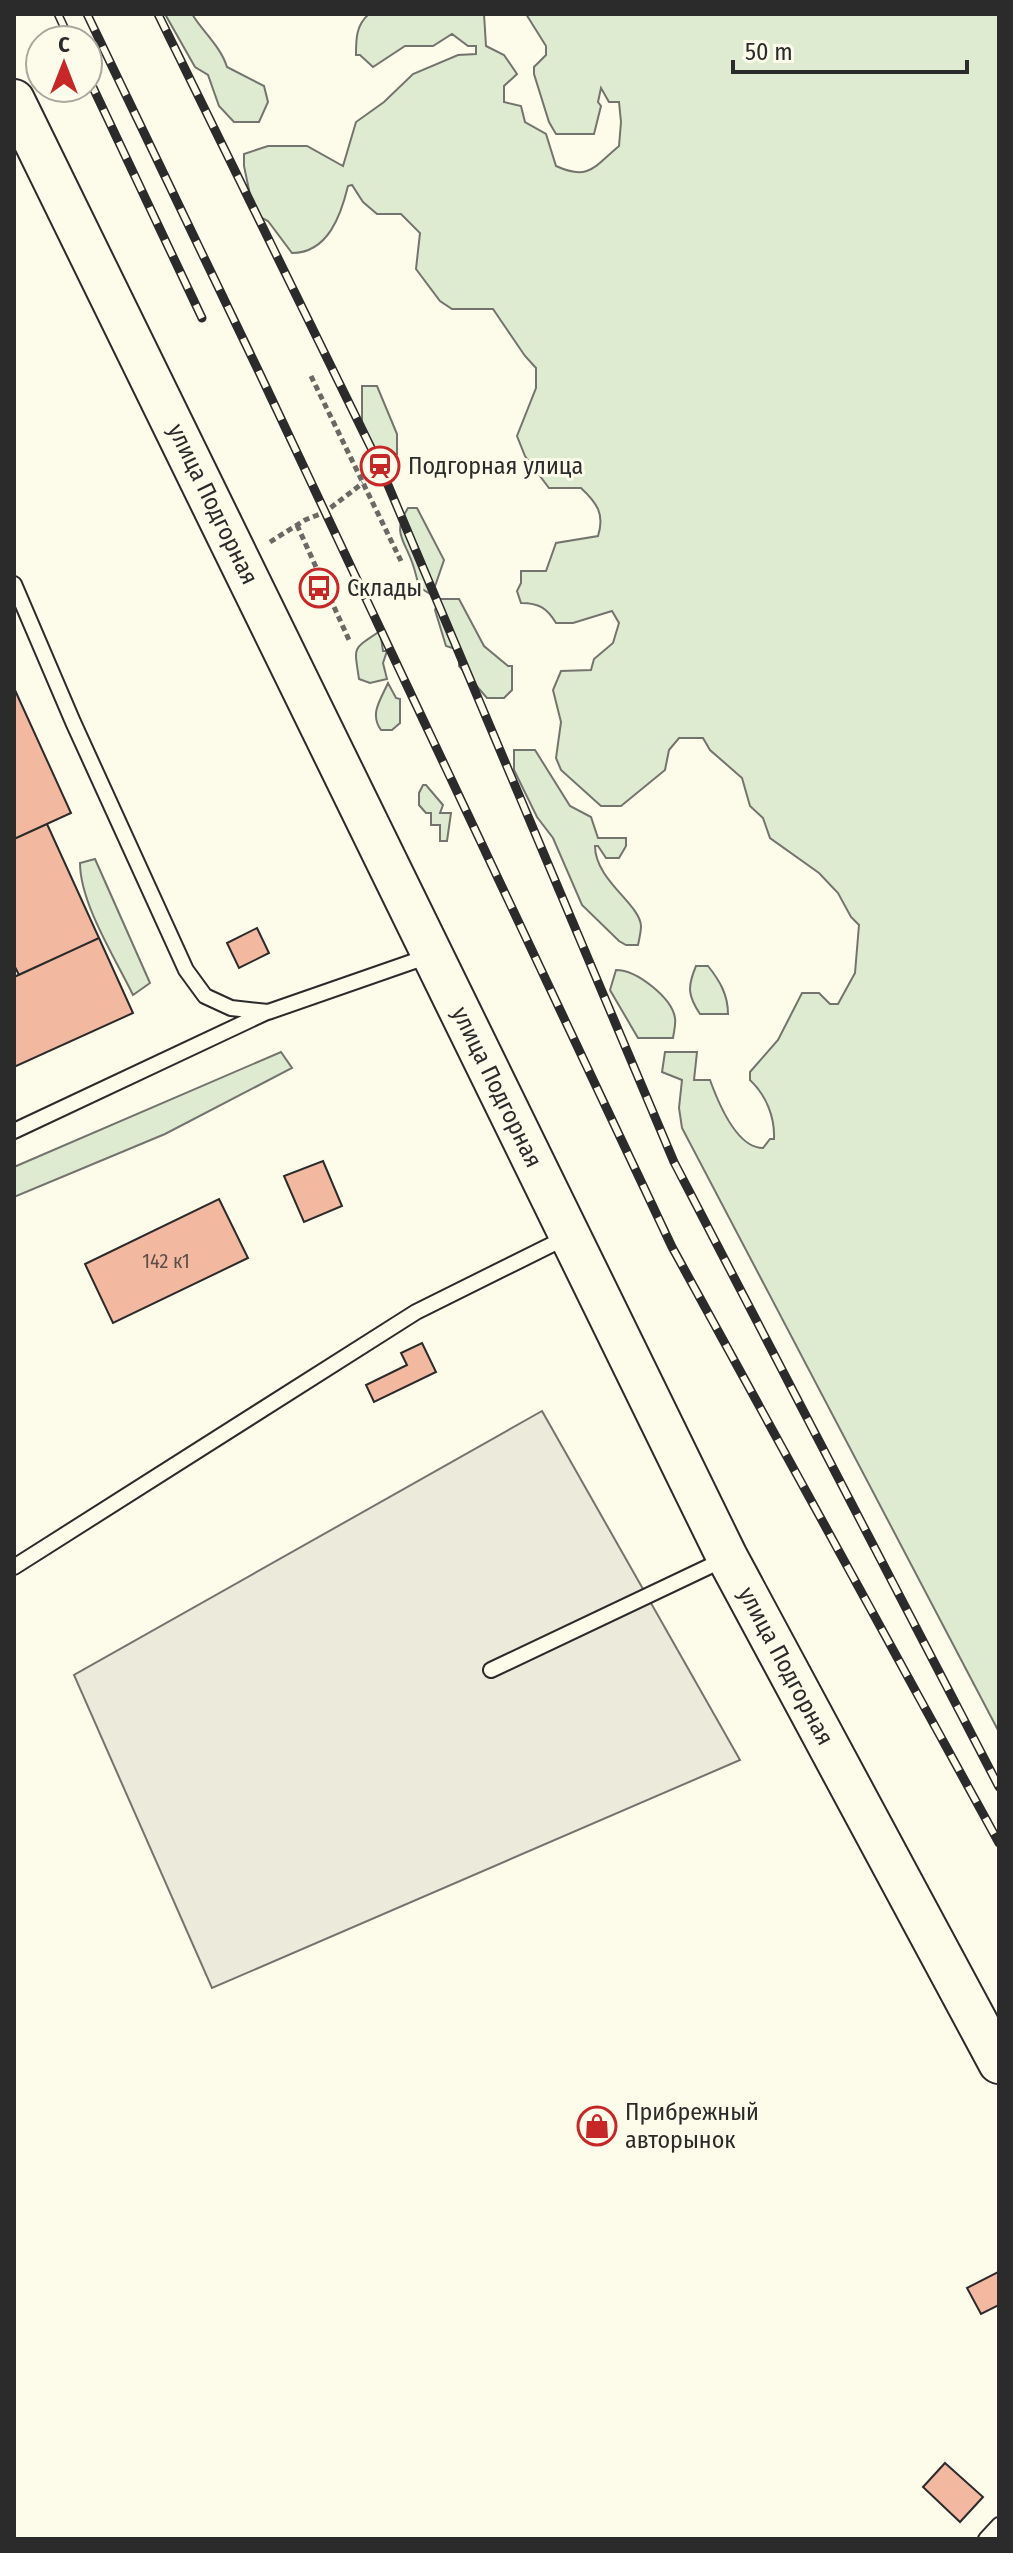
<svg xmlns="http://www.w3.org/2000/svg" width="1013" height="2553" font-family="'Fira Sans Condensed',sans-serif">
<rect width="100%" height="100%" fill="#fdfbea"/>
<path fill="#deebd1" stroke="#74746e" stroke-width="2" d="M165 14H192C203 32 221 47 227 67L264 86 268 102 259 122H234L219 106 208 75 195 67Z
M369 14H484L486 46 504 55 517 74 504 86V102L521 106 525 122 546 134 556 166C589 181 594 167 619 146L621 122 619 102H609L601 88 598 102 601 106 594 134H556L549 122 534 74V67L546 55V46L526 14H999V1732L682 1128 679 1108 682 1080 662 1072 665 1052H697L694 1080H710C718 1102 736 1148 763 1148L770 1139H774C775 1117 766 1095 750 1080V1072L778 1040 802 993H819L830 1004H838L855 973 859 925 851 917 838 893 819 873 770 838 763 818 750 806 742 778 710 750 703 738H679L669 750 665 770 621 806H601L561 770 556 758 561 722 553 690 561 671 591 670 594 659 613 643 619 623 612 611 573 623H556C547 608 539 603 521 603L517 591 521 583V571H546L556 543 598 536C605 514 597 503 581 488H549L525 456 517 436 536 388V368L525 356 493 309H452L440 301 416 269 420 233 401 214H377L363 202 352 185 348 186C341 215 328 253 292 253L268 221 254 214 244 166V154L268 146H307L343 166 356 122 384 102 413 74 458 55 476 54V46H468L452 34 433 46H405L373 67 360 55H356C356 39 356 25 369 14Z
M362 386H377L397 434V454H386L369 446 362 422Z
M408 508H417L444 560 432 595 419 587C417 579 415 570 412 562 404 539 392 533 408 508Z
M439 599H459L484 646 508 666H512V690L504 698H487L459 666V650L446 646 435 610Z
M380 631 383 651H387L383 663 387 679 370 683 359 679C354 645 352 650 380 631Z
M388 683 396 698 400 699V723L392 730H381C369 714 381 699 388 683Z
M514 750H535L570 806 591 817 598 838H626V846L619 858H606L598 846H595C595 880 640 904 641 926 641 932 639 940 638 945H626L619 941 582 905 553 838 537 817 514 770Z
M423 785H426L443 805 440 813H451L447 841H440V825H431V813H426L419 805V793Z
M95 859 150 983 133 995C115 958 80 903 80 863Z
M696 966H708C720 981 728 995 728 1014H700C688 996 687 987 696 966Z
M616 970C637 970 672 998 675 1018 676 1025 674 1031 673 1038H638L610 990Z
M281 1052 292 1068 165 1134 14 1197V1167Z"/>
<path fill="#eceadb" stroke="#74746e" stroke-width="2" d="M542 1411 740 1760 212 1988 74 1675Z"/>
<path fill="#f2b8a0" stroke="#2b2b2b" stroke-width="2" d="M14 688 71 813 14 839Z
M47 824 99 938 19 975 14 965V839Z
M257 928 269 953 239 968 227 943Z
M99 938 133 1013 14 1067V977Z
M323 1161 342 1206 304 1222 284 1176Z
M219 1199 248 1258 113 1323 85 1264Z
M422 1343 436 1372 374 1402 366 1385 407 1365 401 1353Z
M998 2272 999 2305 981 2314 967 2288Z
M945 2463 983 2497 960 2522 923 2487Z"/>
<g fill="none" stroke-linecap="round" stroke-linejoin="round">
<defs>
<path id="lane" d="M14 584 73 722 186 970 205 996 231 1008 268 1012 429 956
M14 1131 267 1012
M14 1567 416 1312 569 1236
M491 1670 727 1558
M986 2539 999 2525"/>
<path id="secondary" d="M14 100 727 1557 999 2063"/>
</defs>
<use href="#lane" stroke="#2b2b2b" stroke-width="18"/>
<use href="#secondary" stroke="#2b2b2b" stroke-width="44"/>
<path stroke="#6a6964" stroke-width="5" stroke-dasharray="6 4" stroke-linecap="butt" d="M311 376 401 561
M297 525 349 640
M270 542 305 520 325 512 363 483"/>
<use href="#lane" stroke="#fdfbea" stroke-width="14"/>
<use href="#secondary" stroke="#fdfbea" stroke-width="40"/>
<defs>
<path id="rail" d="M58 14 70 40
M87 14 259 372 672 1247 999 1843
M158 14 380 466 674 1162 999 1787
M88 77 202 318"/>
</defs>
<use href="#rail" stroke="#2b2b2b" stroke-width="9"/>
<use href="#rail" stroke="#fdfbea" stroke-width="6" stroke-dasharray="18" stroke-linecap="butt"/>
</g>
<defs>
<symbol id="station-ring" viewBox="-11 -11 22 22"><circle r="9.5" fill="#fdfbea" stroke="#c62828" stroke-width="1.5"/><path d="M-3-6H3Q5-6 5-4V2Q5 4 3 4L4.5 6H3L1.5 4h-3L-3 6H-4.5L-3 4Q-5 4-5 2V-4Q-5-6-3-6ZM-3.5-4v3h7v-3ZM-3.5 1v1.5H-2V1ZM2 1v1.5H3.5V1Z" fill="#c62828"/></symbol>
<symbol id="bus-ring" viewBox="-11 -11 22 22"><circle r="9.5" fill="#fdfbea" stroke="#c62828" stroke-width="1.5"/><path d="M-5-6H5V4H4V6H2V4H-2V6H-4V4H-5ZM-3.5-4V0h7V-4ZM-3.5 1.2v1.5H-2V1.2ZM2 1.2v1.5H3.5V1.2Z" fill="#c62828"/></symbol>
<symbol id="shop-ring" viewBox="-11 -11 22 22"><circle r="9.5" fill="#fdfbea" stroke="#c62828" stroke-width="1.5"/><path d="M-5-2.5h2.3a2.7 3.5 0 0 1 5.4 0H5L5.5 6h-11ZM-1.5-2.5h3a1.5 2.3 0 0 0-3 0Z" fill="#c62828"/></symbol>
</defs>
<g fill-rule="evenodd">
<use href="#station-ring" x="358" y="444" width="44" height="44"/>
<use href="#bus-ring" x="297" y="566" width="44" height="44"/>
<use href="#shop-ring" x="575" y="2104" width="44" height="44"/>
</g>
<g text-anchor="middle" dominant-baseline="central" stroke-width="6" stroke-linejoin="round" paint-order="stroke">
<g font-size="20" fill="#5d4e48">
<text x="166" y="1261">142 к1</text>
</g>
<g font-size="24" fill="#2b2b2b" stroke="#fdfbea" text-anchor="start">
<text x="408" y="466">Подгорная улица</text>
<text x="347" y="588">Склады</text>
<text x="625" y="2112">Прибрежный<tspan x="625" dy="28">авторынок</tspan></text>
</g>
<g font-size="24" fill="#2b2b2b" stroke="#fdfbea">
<text transform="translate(213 504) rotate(64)">улица Подгорная</text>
<text transform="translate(497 1087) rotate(64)">улица Подгорная</text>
<text transform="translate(786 1666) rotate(62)">улица Подгорная</text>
</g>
</g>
<rect width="1013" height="2553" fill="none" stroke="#2b2b2b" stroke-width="32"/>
<g transform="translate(64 64)"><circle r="38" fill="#fdfbea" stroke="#a9a89e" stroke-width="2"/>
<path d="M0-6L14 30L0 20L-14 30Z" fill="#c62828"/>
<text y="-12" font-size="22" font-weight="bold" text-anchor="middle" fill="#2b2b2b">С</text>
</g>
<path d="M733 60v12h234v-12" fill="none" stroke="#2b2b2b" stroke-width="4"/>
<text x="745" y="60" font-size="24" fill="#2b2b2b" stroke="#fdfbea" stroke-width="6" paint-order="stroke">50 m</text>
</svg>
